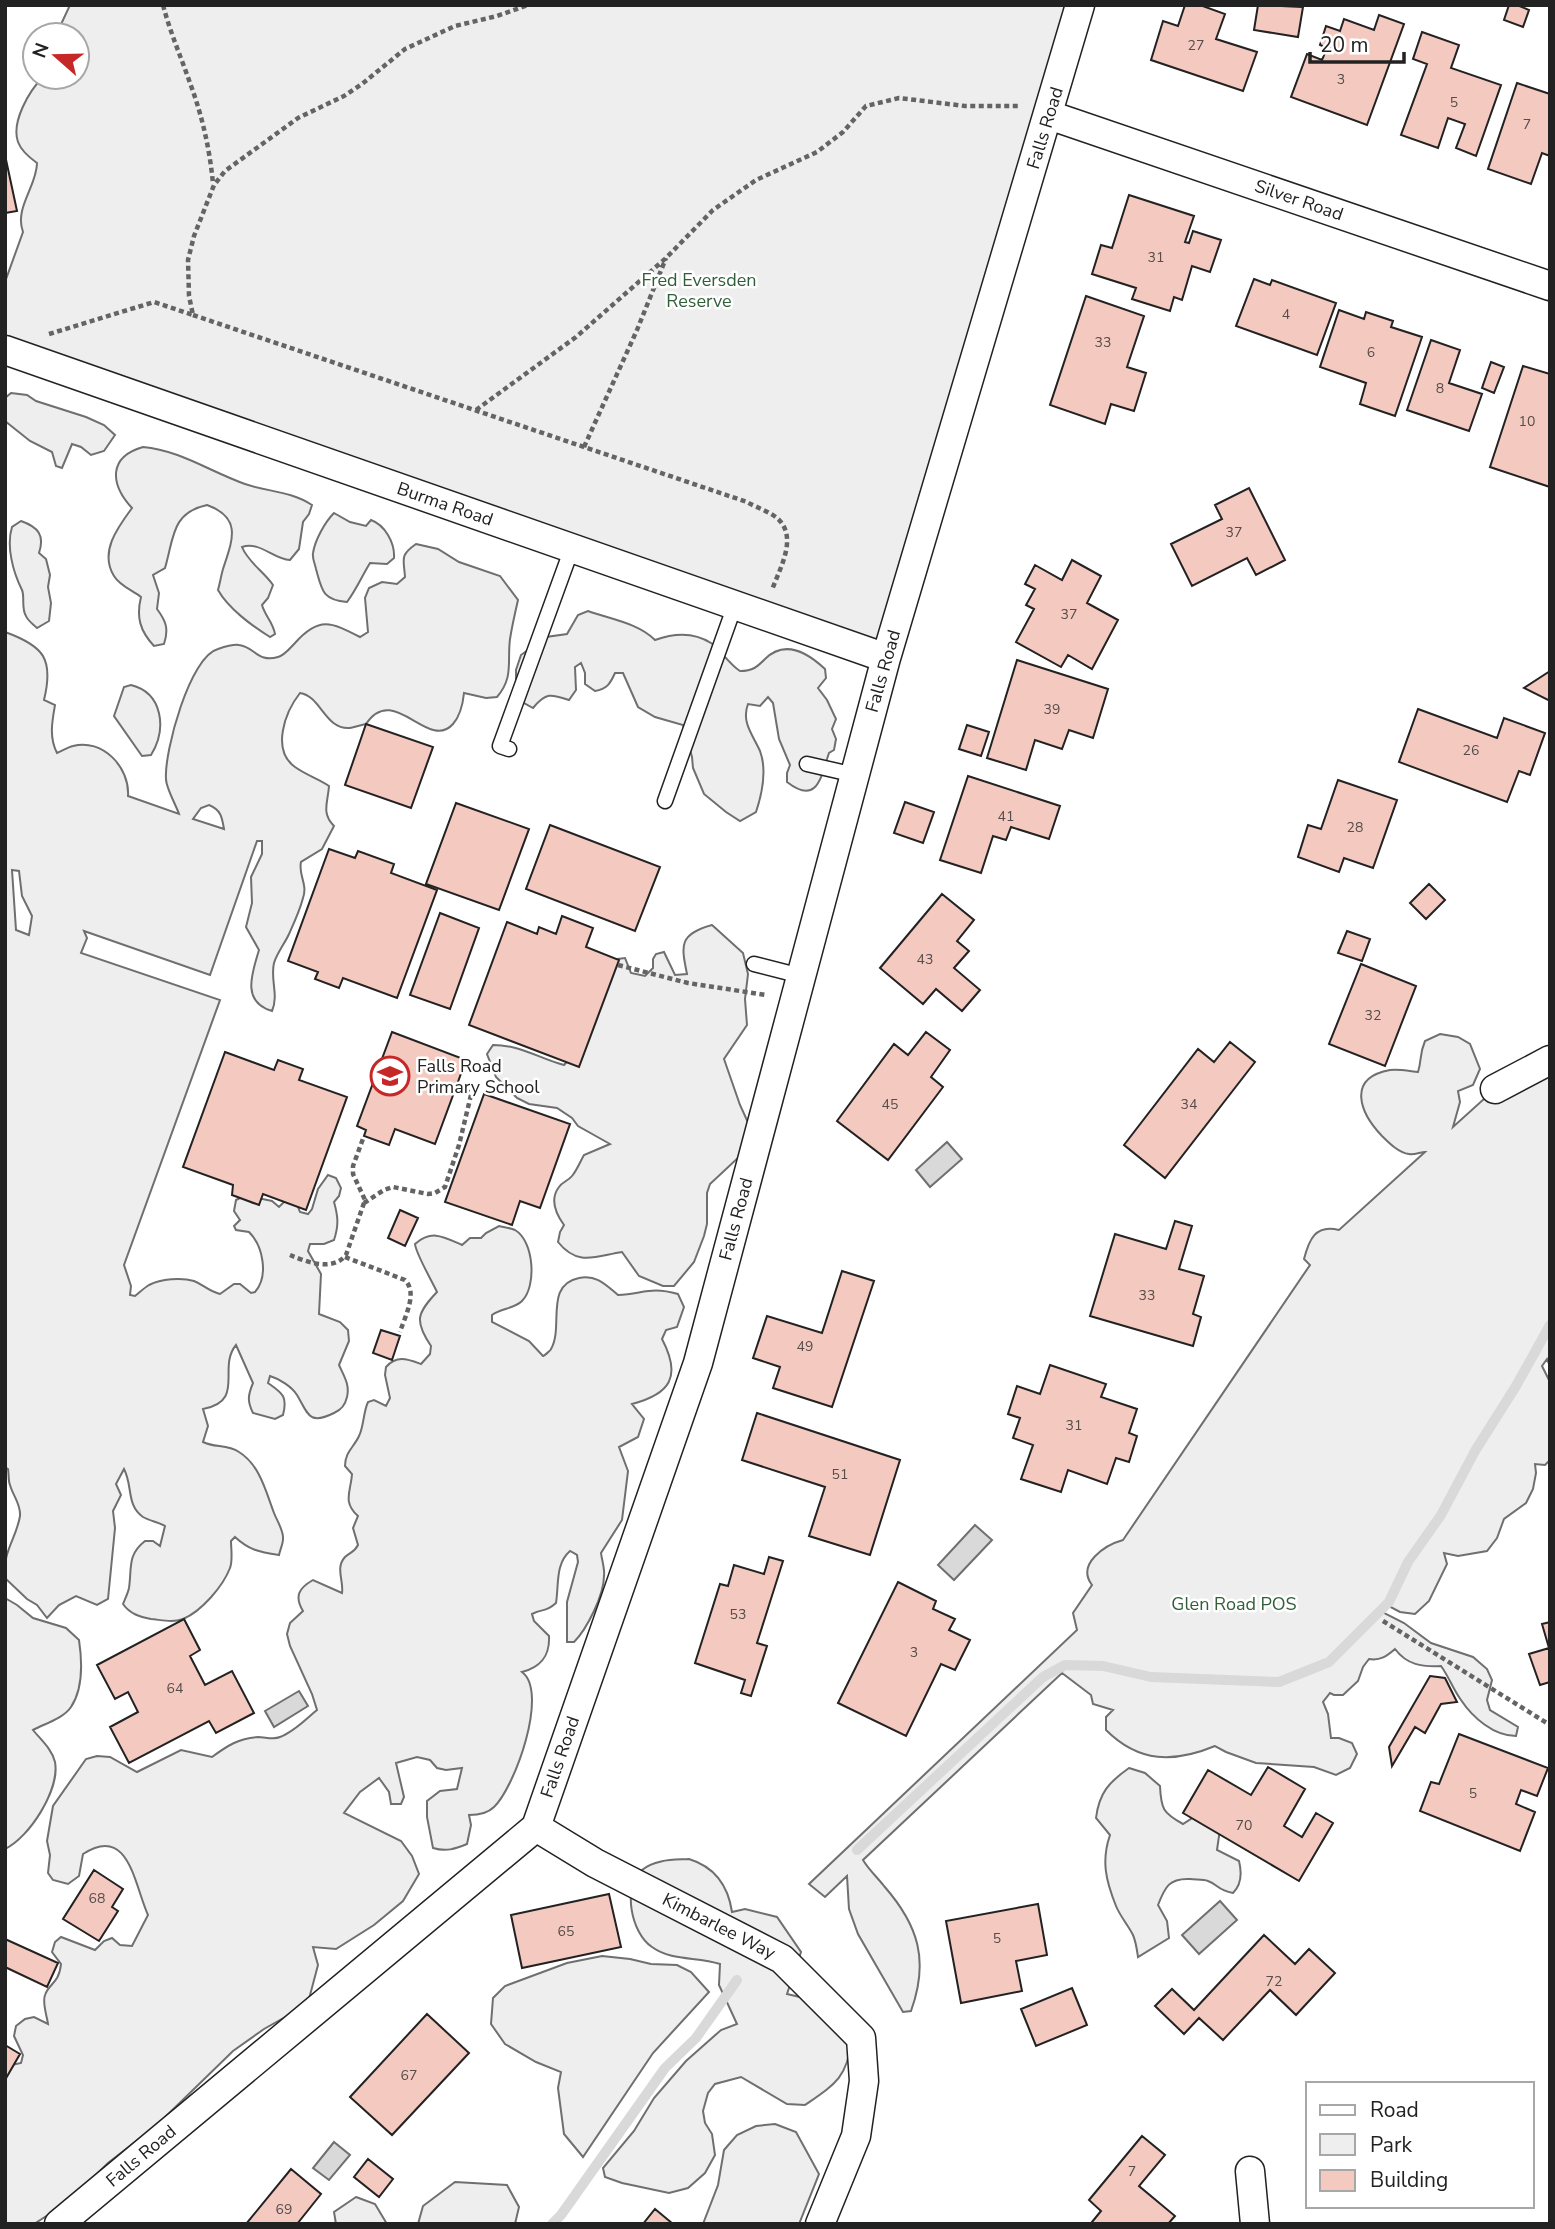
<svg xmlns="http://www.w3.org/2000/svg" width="1555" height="2229" font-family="'Nunito Sans',sans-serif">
<rect width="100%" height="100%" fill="#fff"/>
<path fill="#eee" stroke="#6f6f6f" stroke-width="2" fill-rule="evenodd" d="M70 5H1080L886 658 5 350V282L23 232C14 208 37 186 37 163 30 158 21 150 18 142 11 122 29 91 43 77H77V35H56Z
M11 393 27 395 36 401 86 417 104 425 115 435 104 451 91 455 81 447 72 444 62 468 56 466 52 452 30 441 5 421V398Z
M143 447C179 450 211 472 245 484 268 492 291 491 312 505L309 514 303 522 299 549 290 560C273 559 260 541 242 547 248 562 264 572 273 585L268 598 262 605C265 616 273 622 275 634L270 637C252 626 228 608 218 590 220 583 221 576 223 569 232 541 243 518 207 505 171 513 174 538 165 568L153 575 159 593 157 609C166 621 169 629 164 644L154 646C140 631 136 617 141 597 132 590 120 586 114 576 99 552 118 527 132 508 110 484 108 457 143 447Z
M334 513 350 522 366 526 371 520C385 525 395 543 394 558L387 564 370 563C362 576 356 590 347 602 322 600 322 590 316 569 315 564 312 558 313 553 315 540 325 522 334 513Z
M21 521C38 527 45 535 39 553L46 559 50 575 48 587 51 603 49 621 37 628C33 624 28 621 26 616 21 608 25 597 22 590 13 572 6 546 12 527Z
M416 544 438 549 459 562 500 576 518 600C515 613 512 626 510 639 507 662 514 677 497 697L486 698 464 693C463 703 460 716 453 724 428 752 394 682 366 724 361 725 355 727 350 728 325 730 321 696 300 693 285 712 271 750 295 767 306 775 319 779 329 786 328 802 321 813 334 826L322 849 301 862C298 875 308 884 303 898 300 910 294 923 289 934 285 943 277 953 274 963 270 979 279 995 272 1011 241 1002 252 973 259 950L246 927 252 903 251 877 262 854V841H257L210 975 84 931 87 938 81 953 220 1000 124 1265 131 1286 130 1295 135 1296C140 1292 144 1288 149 1285 161 1279 181 1277 194 1281 204 1285 208 1291 220 1294L234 1284H240L251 1293 255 1292C269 1276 263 1246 249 1232L236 1230 234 1226 240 1220 234 1211 236 1200 242 1197 253 1203 258 1198 272 1201 279 1207 287 1199 296 1202 300 1212 308 1214 312 1209 318 1189 328 1175 336 1178 341 1188 339 1196 334 1202C338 1216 339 1225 334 1240L324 1244H310L308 1251 321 1274 319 1314 340 1322 348 1330 349 1341 339 1365C344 1376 350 1385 347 1397 345 1406 341 1410 334 1413 308 1426 308 1413 297 1395 292 1387 280 1379 270 1376L268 1383C282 1393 288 1396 283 1415L275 1419 253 1413C247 1401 248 1395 253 1383L236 1345C217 1368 246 1401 203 1409L208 1426 203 1442C215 1448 227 1444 239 1452 260 1465 266 1492 274 1513 277 1521 284 1531 283 1539 283 1544 280 1550 279 1555 259 1552 249 1550 235 1537L231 1541C231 1549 233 1560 230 1568 223 1586 202 1611 183 1619 173 1623 162 1620 151 1619 140 1617 130 1614 123 1604 125 1599 128 1593 129 1588 132 1568 127 1555 145 1541H153L160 1546 165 1526C158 1522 150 1521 143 1517 126 1505 133 1486 124 1469L116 1484 121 1495 113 1511 115 1528 108 1599 97 1605 76 1596 59 1605 47 1618 37 1605 27 1599 6 1579C1 1553 16 1540 20 1516 21 1504 13 1496 10 1485 8 1480 9 1474 8 1469L5 1467V632C44 646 54 659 44 700L55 705C52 722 49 737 57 753 62 751 68 747 73 746 102 738 130 767 128 796L179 814C176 805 166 788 166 779 164 752 190 656 218 649 224 647 233 644 239 645 255 647 258 663 278 657 285 655 290 648 295 643 319 616 331 622 360 637L368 632 365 598 369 588 382 582 397 584 405 577C404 559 399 556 416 544ZM209 805C221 810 222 817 224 829L193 819 201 808ZM12 870 19 871 22 896 32 916 29 935 16 930Z
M588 611C610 619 638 623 655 640 674 633 694 632 711 643 720 649 729 664 740 671 753 671 757 667 765 659 785 639 808 653 825 669L826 678 818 688 827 700 836 719 832 729 836 739 834 750 829 753C821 776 818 806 787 782V773L790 765 779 739 773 703 768 697 760 706 748 704C741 722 753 735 760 751 767 770 762 794 756 812L740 821 726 812 704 794 693 768 692 757 683 725 655 717 638 707 623 673H615C610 684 607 689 595 691L585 684V673L581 663 575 667 576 690 569 700C551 694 546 692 533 708L524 703 516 680V670L521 655 546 637 567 634 578 615Z
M131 685C163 693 167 729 151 755L142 756 114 716 124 687Z
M712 925 743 953 748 974 745 999 747 1025 724 1059 740 1105 751 1129 739 1157 710 1184 707 1193V1224L704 1236 694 1262 674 1286H663L639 1276 622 1252C596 1256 578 1267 558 1242L560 1232 564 1225C556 1214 549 1200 559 1187 562 1182 568 1181 572 1176 577 1170 580 1162 584 1155L610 1144 578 1126 572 1118 557 1108 529 1104 517 1098 496 1077 487 1054 493 1045C521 1045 538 1058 564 1065L579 1048 609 960 625 958 631 973 645 976 653 968V959L656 954 664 952 675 975 687 974C681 945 679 934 712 925Z
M1440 1034 1458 1037 1470 1044 1480 1069 1473 1085 1458 1091 1460 1102 1453 1127 1495 1089 1550 1060V1366L1547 1359 1542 1366 1550 1382V1460L1545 1465 1535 1464 1536 1473 1533 1489 1526 1503 1504 1519 1497 1538 1487 1551 1458 1556 1444 1553 1447 1564 1429 1601 1415 1614 1400 1612 1387 1605 1382 1612 1404 1623 1431 1643 1473 1657 1487 1669 1492 1680 1487 1700 1490 1710 1518 1727 1516 1736C1494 1736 1473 1718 1461 1700 1453 1689 1449 1677 1441 1666 1422 1667 1407 1665 1395 1649 1387 1656 1380 1661 1369 1659L1363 1667 1358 1681 1343 1695H1334L1330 1693 1323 1702 1328 1714 1331 1738H1339L1352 1743 1357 1754 1350 1768 1336 1775 1314 1767 1256 1763 1226 1752 1215 1746C1174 1763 1139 1763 1106 1730V1717L1113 1710 1093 1704 1091 1695 1062 1673 863 1860C869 1870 877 1877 884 1886 919 1926 929 1961 911 2011L903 2012 858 1934 849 1909 847 1876 825 1897 809 1884 1077 1630 1073 1613 1092 1585C1076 1564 1105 1545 1123 1540L1310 1265 1304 1259C1309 1240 1315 1224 1339 1230L1425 1152C1421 1152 1414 1155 1409 1154 1399 1153 1389 1143 1382 1136 1360 1113 1346 1078 1390 1070 1399 1069 1409 1071 1418 1072 1422 1060 1419 1055 1425 1041Z
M499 1226C503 1227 511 1228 515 1230 534 1241 537 1286 522 1301 514 1309 501 1308 492 1315V1322L529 1341 543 1356C544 1356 551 1350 551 1349 564 1327 544 1285 579 1278 596 1274 606 1285 618 1295 643 1294 650 1286 678 1294L684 1307 677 1327 666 1330 662 1339C682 1377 670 1394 632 1404L644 1419 638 1437 619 1447 628 1471 622 1520 601 1553C602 1561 605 1569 604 1576 604 1595 587 1629 574 1642H567V1602L578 1562 577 1555 570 1551C555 1564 559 1585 556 1603 545 1613 543 1608 532 1614L534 1621 549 1636C550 1656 541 1667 522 1672 549 1692 515 1787 494 1807 487 1814 478 1815 469 1815L471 1825 467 1844C455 1849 446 1852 433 1848L427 1817V1801L440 1791 457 1789 462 1768 446 1770 437 1768 430 1760 417 1757 396 1763 404 1797 401 1804H391L389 1792 379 1778 360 1792 344 1813 401 1841 412 1856 419 1874 403 1901 374 1925 336 1949 313 1947 318 1965 309 1999 287 2016 264 2029 233 2051 157 2125 108 2163 68 2202 34 2224H5V2069L7 2066 21 2063 23 2055 14 2036 16 2026 25 2019 34 2017 48 2024C47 2016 42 2003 45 1995 49 1983 59 1984 61 1964L52 1952 55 1942 61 1937 95 1950 104 1941 112 1938 120 1945 132 1946 148 1915C134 1884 129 1824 83 1854L79 1876 68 1884 53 1880 48 1873 50 1855 47 1841 53 1806 86 1759 97 1756 110 1757 137 1772 181 1750 212 1757C227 1746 239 1738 258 1737 265 1737 274 1740 280 1737 294 1732 306 1719 317 1710L312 1694 290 1646 287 1634 290 1623 303 1611C294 1596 299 1588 313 1580L342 1593C344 1581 335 1568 345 1557 350 1552 354 1553 358 1545L353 1528 358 1516C342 1502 351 1491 352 1474L345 1466C345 1452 354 1447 359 1436 364 1426 363 1413 368 1402L374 1400 386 1406 390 1398 385 1375 386 1367C397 1355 407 1359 421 1364L430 1354 431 1346C414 1321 417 1313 437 1292 432 1281 416 1254 415 1244 432 1229 444 1237 462 1245L470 1238H481L486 1233Z
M5 1598 17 1605 33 1618 66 1628 79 1640C82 1660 83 1689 71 1707 64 1718 44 1724 33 1730 41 1740 52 1749 55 1762 60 1789 30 1837 5 1849Z
M1129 1768 1145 1773 1160 1786C1161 1809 1163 1813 1183 1824L1194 1817 1220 1829 1217 1850 1239 1861C1242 1873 1242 1884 1233 1893 1217 1890 1219 1885 1208 1881 1203 1879 1195 1880 1190 1879 1169 1878 1165 1887 1158 1905L1167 1921 1169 1938 1138 1957C1137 1950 1136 1942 1133 1935 1128 1925 1120 1916 1116 1906 1106 1881 1101 1861 1110 1835L1096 1818C1099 1793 1109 1782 1129 1768Z
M689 1859C715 1867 728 1885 732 1912L745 1909 777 1917 801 1952 787 1994 804 1998 851 2041C848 2077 834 2085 805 2105L787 2104 741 2077 715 2084 708 2093 703 2111 705 2123 712 2134 715 2155 705 2173 688 2188 669 2193 622 2183 605 2177 603 2168 634 2131 654 2098 686 2061 721 2030 737 2024 719 1985 720 1964C697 1956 673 1962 652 1947 631 1933 622 1887 642 1870 655 1859 674 1860 689 1859Z
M602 1956 630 1959 651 1964 677 1965 691 1972 709 1992 653 2053 583 2157 564 2134 558 2088 561 2072 536 2062 505 2044 491 2024 493 1998 505 1986 567 1963Z
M775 2124 796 2132 819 2174 799 2224H703L718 2185 724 2150 737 2135 756 2126Z
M455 2182 507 2185 519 2207 515 2224H418L423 2206Z
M356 2197 375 2204 387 2224H336L334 2212Z"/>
<path fill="#d9d9d9" stroke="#6f6f6f" stroke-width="2" d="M947 1142 962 1159 930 1187 916 1170Z
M975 1525 992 1540 954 1580 938 1565Z
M299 1691 308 1706 274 1727 265 1711Z
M1220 1901 1237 1920 1199 1954 1182 1935Z
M334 2142 350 2155 329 2180 313 2168Z"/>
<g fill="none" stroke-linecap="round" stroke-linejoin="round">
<path stroke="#d9d9d9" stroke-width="10" d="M857 1850 1043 1677 1065 1665 1103 1666 1151 1677 1279 1682 1329 1662 1389 1602 1408 1562 1441 1515 1475 1451 1516 1386 1550 1325
M552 2224 561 2215 665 2068 696 2038 737 1980"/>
</g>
<path fill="#f3c9c0" stroke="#222" stroke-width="2" d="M1185 5H1200L1225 14 1216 39 1257 52 1243 91 1151 60 1163 21 1178 26Z
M1258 5 1303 7 1298 37 1254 30Z
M1509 5H1517L1529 10 1523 27 1504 20Z
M1379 15 1404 24 1367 125 1291 97 1307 54 1322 60 1327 48 1320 45 1326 26 1340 31 1344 19 1374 30Z
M1422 32 1459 45 1451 68 1501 85 1476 156 1456 148 1465 124 1448 118 1438 148 1401 135 1427 64 1413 59Z
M1517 83 1550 94V156L1542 153 1531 184 1488 169Z
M5 155 17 211 5 213Z
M1129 195 1194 216 1185 242 1189 243 1193 231 1221 240 1210 272 1192 266 1182 300 1174 297 1170 311 1132 299 1136 288 1092 274 1101 245 1112 248Z
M1254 279 1270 285 1272 280 1336 303 1317 355 1236 326Z
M1086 296 1144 316 1127 367 1146 373 1134 411 1111 404 1105 424 1050 405Z
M1339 310 1364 319 1366 312 1393 321 1391 327 1422 337 1395 416 1360 404 1366 383 1320 367Z
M1431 340 1460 350 1449 383 1482 394 1469 431 1407 410Z
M1491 362 1504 367 1494 393 1482 388Z
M1523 366 1550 374V487L1490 467Z
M1249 488 1285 560 1256 575 1247 558 1192 586 1171 544 1222 519 1215 505Z
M1072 560 1101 576 1087 603 1118 620 1092 669 1068 655 1061 667 1016 642 1034 609 1026 605 1035 589 1025 584 1035 565 1062 580Z
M1017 660 1108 689 1093 738 1069 730 1062 749 1035 740 1026 770 987 758Z
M1550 671V701L1524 688Z
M1418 709 1497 738 1504 718 1545 733 1530 775 1519 771 1507 802 1399 762Z
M366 724 433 747 411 808 345 785Z
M967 725 989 732 981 756 959 749Z
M968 776 1060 806 1049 839 1011 827 1006 840 993 836 981 873 940 860Z
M1338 780 1397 800 1373 868 1344 858 1339 872 1298 857 1308 825 1321 829Z
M905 802 934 812 923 843 894 833Z
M456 803 529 829 499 910 426 884Z
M550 825 660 867 635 931 526 889Z
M329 849 355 858 358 851 394 864 391 873 437 890 397 998 343 978 339 988 315 979 318 972 288 961Z
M1429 884 1445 900 1426 919 1410 903Z
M942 894 974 920 957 941 969 951 954 968 980 990 962 1011 936 989 923 1004 880 968Z
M440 913 479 928 450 1009 410 995Z
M562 916 593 928 586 947 619 960 579 1067 469 1025 507 922 537 934 539 927 556 934Z
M1347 931 1370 939 1362 961 1338 953Z
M1361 964 1416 986 1385 1066 1329 1044Z
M392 1032 466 1060 435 1144 395 1129 389 1145 364 1136 366 1130 357 1126Z
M926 1032 950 1050 931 1077 943 1087 888 1160 837 1121 894 1044 908 1055Z
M1230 1042 1255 1062 1165 1178 1124 1145 1198 1049 1214 1062Z
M225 1052 274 1070 278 1060 303 1069 299 1080 347 1097 306 1210 263 1194 259 1205 232 1195 233 1185 183 1167Z
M484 1094 570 1124 540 1208 520 1201 512 1225 445 1202Z
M400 1210 418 1218 405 1246 388 1238Z
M1175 1221 1192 1226 1179 1269 1204 1276 1193 1314 1201 1317 1193 1346 1090 1316 1115 1234 1166 1249Z
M842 1271 874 1281 832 1407 773 1388 780 1367 753 1358 767 1316 822 1333Z
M381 1330 400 1336 392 1360 373 1353Z
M1050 1365 1106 1384 1101 1397 1137 1409 1129 1433 1137 1436 1129 1462 1116 1458 1107 1484 1068 1470 1061 1492 1021 1479 1033 1445 1013 1438 1020 1418 1008 1414 1017 1386 1040 1394Z
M757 1413 900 1460 870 1555 809 1536 825 1487 742 1460Z
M769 1557 783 1561 757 1643 767 1646 751 1696 741 1693 745 1680 695 1663 720 1584 728 1586 734 1565 764 1574Z
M898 1582 936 1601 933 1609 955 1619 949 1630 970 1640 955 1670 941 1664 906 1736 838 1703Z
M184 1619 200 1650 190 1656 205 1685 232 1671 254 1713 216 1733 209 1721 129 1763 110 1727 138 1712 128 1692 115 1699 97 1665Z
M1550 1622V1682L1540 1685 1529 1654 1549 1648 1542 1624Z
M1430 1676 1445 1678 1457 1702 1441 1704 1425 1733 1415 1727 1392 1766 1389 1747Z
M1459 1734 1548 1768 1537 1796 1521 1790 1516 1804 1535 1812 1520 1851 1420 1811 1431 1782 1439 1784Z
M1268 1767 1305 1789 1284 1826 1302 1837 1316 1813 1333 1823 1299 1881 1183 1813 1208 1770 1251 1795Z
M94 1870 123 1889 112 1907 118 1911 99 1941 63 1919Z
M609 1894 621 1947 522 1968 511 1915Z
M1038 1904 1047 1955 1016 1961 1022 1991 961 2003 946 1921Z
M1264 1935 1295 1964 1309 1949 1335 1973 1296 2015 1270 1990 1223 2040 1199 2018 1184 2034 1155 2006 1172 1989 1194 2010Z
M5 1939 58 1963 47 1987 5 1967Z
M1072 1988 1087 2025 1036 2046 1021 2009Z
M427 2014 469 2053 392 2135 350 2097Z
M5 2045 20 2054 5 2080Z
M1142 2136 1165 2155 1139 2186 1175 2216 1168 2224H1094L1092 2222 1101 2211 1089 2200Z
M368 2159 393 2179 379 2197 354 2177Z
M291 2169 321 2194 297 2224H246Z
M655 2209 673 2224H643Z"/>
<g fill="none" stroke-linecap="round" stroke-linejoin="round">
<defs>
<path id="lane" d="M509 749 500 746 572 548
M807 764 855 775
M665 801 735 605
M754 964 801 976"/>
<path id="street" d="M1049 115 1550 286
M5 350 886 658
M1495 1089 1550 1060
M536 1827 595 1863 782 1959 861 2038 864 2081 856 2136 820 2224
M1250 2171 1255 2224
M59 2224 536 1827 698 1363 886 658 1080 5"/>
</defs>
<use href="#lane" stroke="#222" stroke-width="17"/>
<use href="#street" stroke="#222" stroke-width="31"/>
<path stroke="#646464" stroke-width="4.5" stroke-dasharray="5 3.5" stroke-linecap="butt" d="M163 5C170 32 181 57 190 83 202 115 210 150 213 184
M193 315 747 502C757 508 772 512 780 521 797 540 779 570 772 590
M49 334 154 302 193 315 189 296 188 260 194 236 214 185 225 171 298 118 344 96 362 84 405 49 455 26 497 16 528 5
M476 410 576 337 666 258 713 210 756 180 817 152 843 132 866 106 899 98 965 106H1020
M584 447 637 330 666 258
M618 965 688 983 766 995
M364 1203 384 1190 393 1187 428 1194 435 1193 445 1187 459 1145 471 1095 462 1085
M290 1255C307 1262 332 1272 346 1255L365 1200 353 1174V1166L364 1136
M345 1257 405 1280C418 1293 405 1316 400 1332
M1383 1621 1550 1725"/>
<use href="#lane" stroke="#fff" stroke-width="14"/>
<use href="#street" stroke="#fff" stroke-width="28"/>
</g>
<defs>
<symbol id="school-ring" viewBox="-11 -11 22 22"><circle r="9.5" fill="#fff" stroke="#c62828" stroke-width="1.5"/><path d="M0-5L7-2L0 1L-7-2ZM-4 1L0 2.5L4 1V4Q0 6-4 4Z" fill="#c62828"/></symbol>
</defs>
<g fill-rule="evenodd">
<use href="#school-ring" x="368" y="1054" width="44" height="44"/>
</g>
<g text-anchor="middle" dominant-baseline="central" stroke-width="5" stroke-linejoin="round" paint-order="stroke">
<g font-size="14" fill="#564c4a">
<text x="1196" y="45">27</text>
<text x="1341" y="79">3</text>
<text x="1454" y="102">5</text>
<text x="1527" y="124">7</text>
<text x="1156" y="257">31</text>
<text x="1286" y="314">4</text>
<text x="1103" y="342">33</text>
<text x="1371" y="352">6</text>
<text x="1440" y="388">8</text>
<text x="1527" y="421">10</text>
<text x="1234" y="532">37</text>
<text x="1069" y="614">37</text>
<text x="1052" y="709">39</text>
<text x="1471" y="750">26</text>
<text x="1006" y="816">41</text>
<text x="1355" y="827">28</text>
<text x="925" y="959">43</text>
<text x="1373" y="1015">32</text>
<text x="890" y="1104">45</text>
<text x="1189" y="1104">34</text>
<text x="1147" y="1295">33</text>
<text x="805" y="1346">49</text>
<text x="1074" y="1425">31</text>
<text x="840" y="1474">51</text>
<text x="738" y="1614">53</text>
<text x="914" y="1652">3</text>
<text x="175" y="1688">64</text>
<text x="1473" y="1793">5</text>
<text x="1244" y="1825">70</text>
<text x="97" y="1898">68</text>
<text x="566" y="1931">65</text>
<text x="997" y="1938">5</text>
<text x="1274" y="1981">72</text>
<text x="409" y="2075">67</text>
<text x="1132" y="2171">7</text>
<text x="284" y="2209">69</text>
</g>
<g font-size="18" fill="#222" stroke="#fff">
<text transform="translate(1045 128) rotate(-73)">Falls Road</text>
<text transform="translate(1299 200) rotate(19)">Silver Road</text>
<text transform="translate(445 504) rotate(19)">Burma Road</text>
<text transform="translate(883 671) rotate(-74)">Falls Road</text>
<text transform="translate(736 1219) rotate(-75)">Falls Road</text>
<text transform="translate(560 1757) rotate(-71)">Falls Road</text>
<text transform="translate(719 1926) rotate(27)">Kimbarlee Way</text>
<text transform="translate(141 2156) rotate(-40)">Falls Road</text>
</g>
<g font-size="18" fill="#2f5e38" stroke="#fff">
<text x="699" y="280">Fred Eversden<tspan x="699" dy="21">Reserve</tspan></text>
<text x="1234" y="1604">Glen Road POS</text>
</g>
<g font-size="18" fill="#222" stroke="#fff" text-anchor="start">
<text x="417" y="1066">Falls Road<tspan x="417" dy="21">Primary School</tspan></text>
</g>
</g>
<rect width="1555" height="2229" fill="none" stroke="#222222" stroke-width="14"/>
<rect x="1306" y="2082" width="228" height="126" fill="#ffffff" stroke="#a7a7a7" stroke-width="2"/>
<rect x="1320" y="2105" width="35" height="10" fill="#ffffff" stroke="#a7a7a7" stroke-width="2"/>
<text x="1370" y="2117" font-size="21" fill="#222222">Road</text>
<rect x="1320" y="2134" width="35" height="21" fill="#eeeeee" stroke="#a7a7a7" stroke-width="2"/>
<text x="1370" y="2152" font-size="21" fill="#222222">Park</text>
<rect x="1320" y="2170" width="35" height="21" fill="#f3c9c0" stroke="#a7a7a7" stroke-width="2"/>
<text x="1370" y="2187" font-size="21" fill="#222222">Building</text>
<g transform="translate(56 56) rotate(290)"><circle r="33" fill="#ffffff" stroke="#a7a7a7" stroke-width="2"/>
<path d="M0-5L12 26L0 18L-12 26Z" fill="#c62828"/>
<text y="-10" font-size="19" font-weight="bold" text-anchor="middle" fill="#222222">N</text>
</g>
<path d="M1310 52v10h94v-10" fill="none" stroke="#222222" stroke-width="3.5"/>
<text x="1320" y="52" font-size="21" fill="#222222" stroke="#ffffff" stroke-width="5" paint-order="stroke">20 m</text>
</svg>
